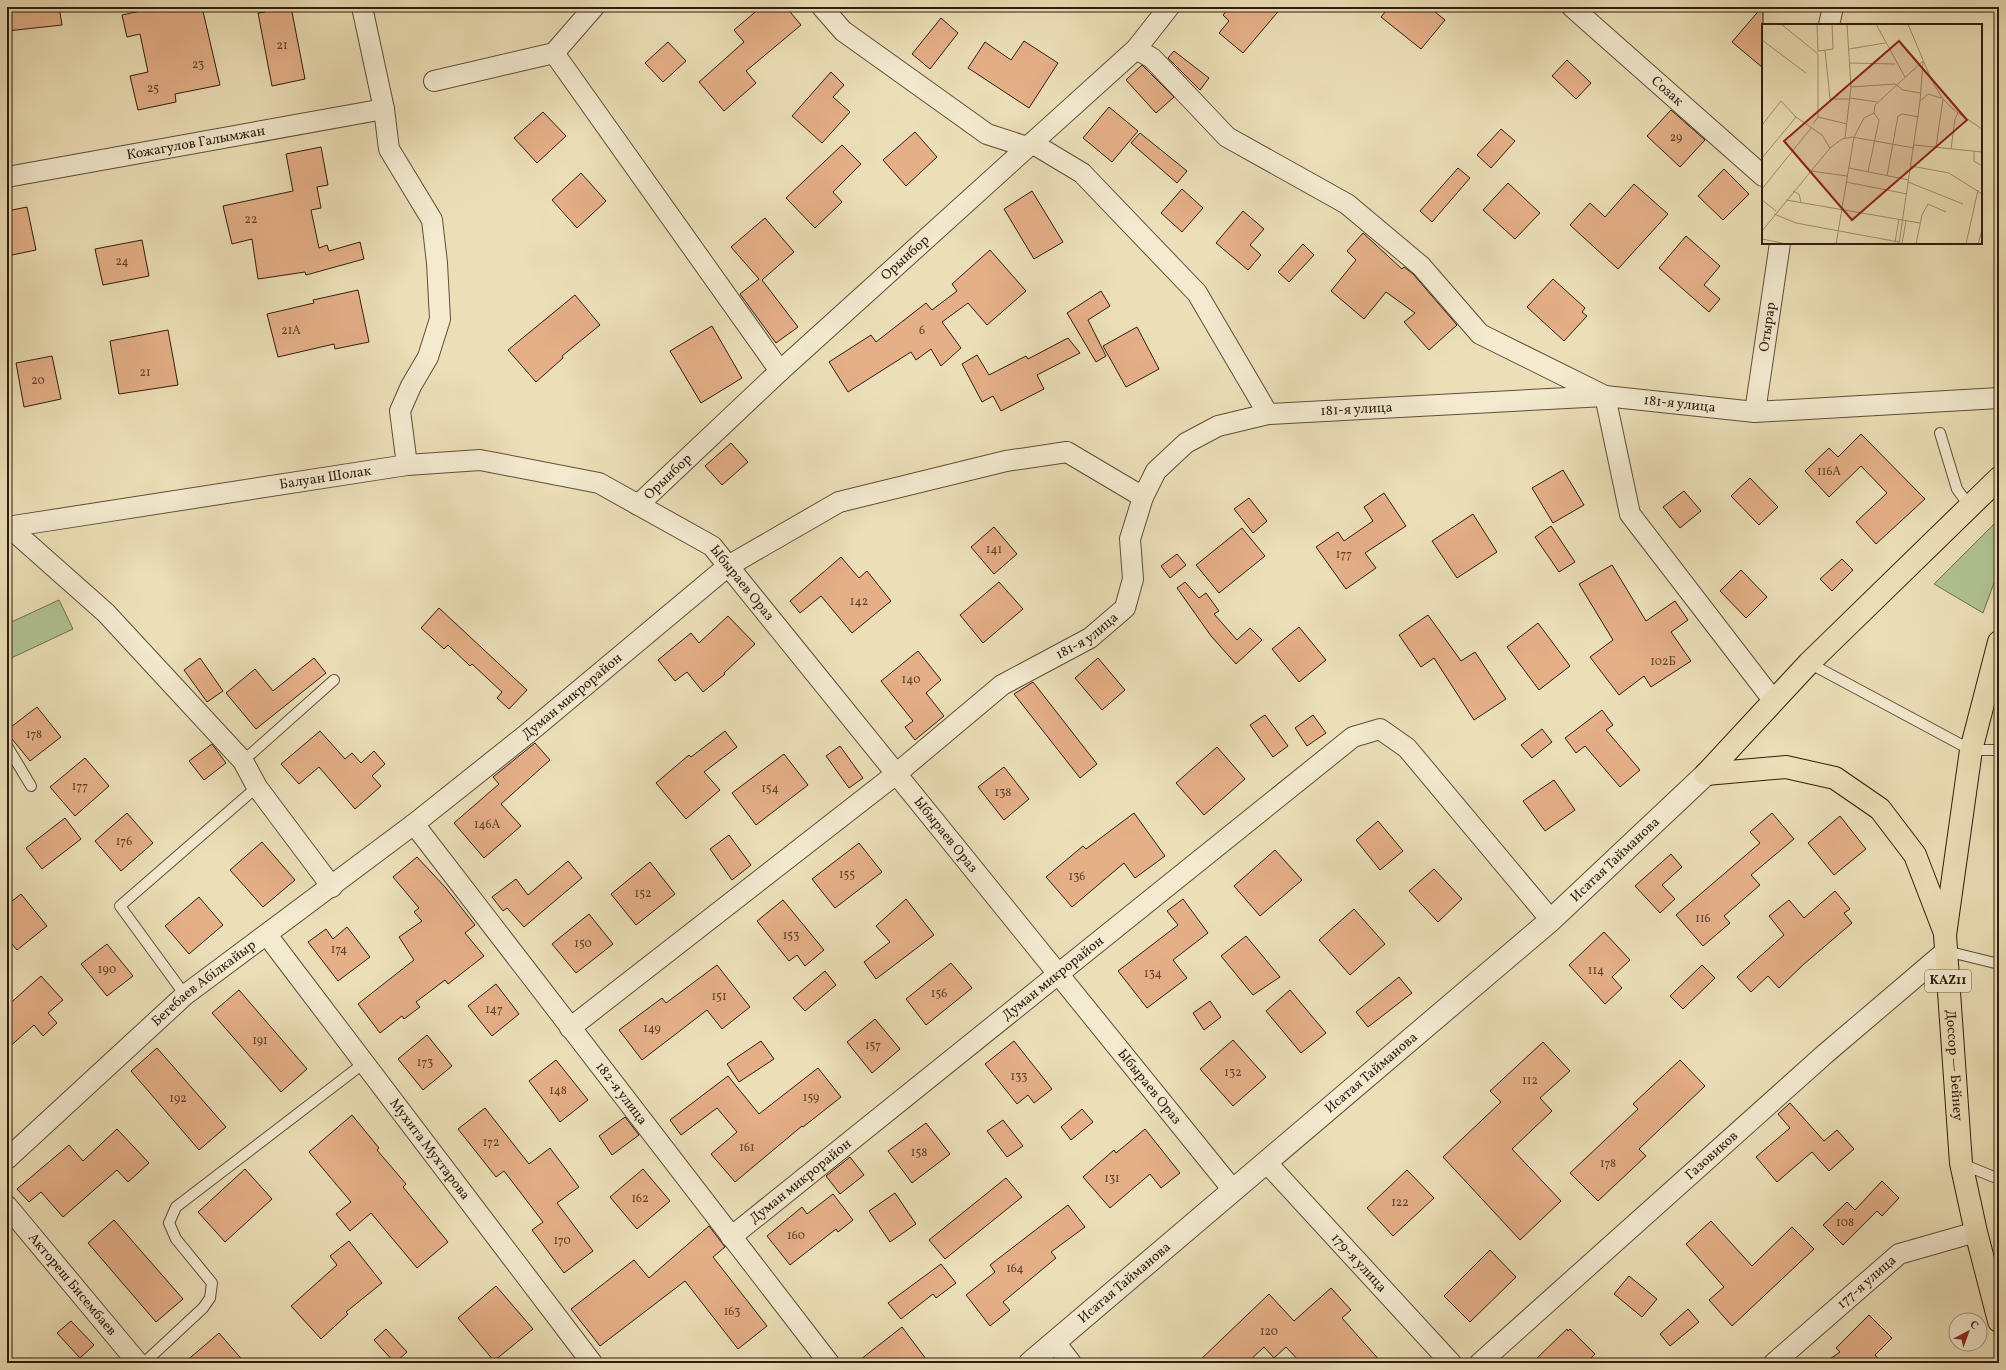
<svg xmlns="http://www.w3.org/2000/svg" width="2006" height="1370" font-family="Vollkorn,serif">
<rect width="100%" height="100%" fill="#ecdfb7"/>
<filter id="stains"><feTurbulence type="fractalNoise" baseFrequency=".005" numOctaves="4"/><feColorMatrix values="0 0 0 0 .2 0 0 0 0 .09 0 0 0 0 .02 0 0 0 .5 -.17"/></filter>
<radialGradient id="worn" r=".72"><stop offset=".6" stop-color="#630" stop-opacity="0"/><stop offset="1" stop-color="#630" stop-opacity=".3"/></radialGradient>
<path fill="#b1c393" stroke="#707050" d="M1999 519V569L1983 613 1934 584Z
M59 600 73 629 7 660V624Z"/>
<path fill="#e5af88" stroke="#2f1d0e" d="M7 7H59L62 25 7 31Z
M159 7 160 11 173 7H202L220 85 175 94 176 102 138 110 130 76 148 72 140 34 127 37 122 15Z
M263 7H291L305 79 272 86 258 13 265 12Z
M761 7H786L801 25 746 71 756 83 724 111 699 82 744 42 734 30Z
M1230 7H1282L1243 53 1219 33 1229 21 1223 15Z
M1389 7H1429L1445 20 1421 49 1381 17Z
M1762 7H1763V68L1732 42Z
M941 18 958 33 930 69 912 54Z
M1024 41 1058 63 1029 108 968 68 985 42 1011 60Z
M668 42 686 61 663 82 645 63Z
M1174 51 1209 78 1200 90 1168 58Z
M1567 60 1591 83 1576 99 1552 76Z
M1142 65 1174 97 1156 113 1126 80Z
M831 72 844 85 833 97 850 112 822 143 792 116Z
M1109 107 1138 131 1112 162 1083 138Z
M1671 110 1705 140 1680 167 1647 136Z
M543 112 566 136 537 163 514 138Z
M1501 129 1515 141 1491 168 1477 155Z
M915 132 937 157 906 186 883 160Z
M1140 133 1187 171 1177 183 1131 143Z
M842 145 861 164 833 192 842 202 815 228 786 198Z
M321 147 328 185 317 187 321 208 311 210 319 248 327 245 329 251 360 242 364 259 306 275 305 272 258 279 252 239 232 244 223 206 293 191 286 154Z
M1458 168 1470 178 1432 222 1420 211Z
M1724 169 1749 194 1723 220 1698 196Z
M581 173 606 201 577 228 552 200Z
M1508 183 1540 213 1515 239 1483 210Z
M1634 184 1668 214 1618 269 1570 225 1590 203 1605 217Z
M1182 189 1203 208 1182 232 1161 213Z
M1032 191 1063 242 1034 259 1004 209Z
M27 207 36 250 12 255 10 246H7V211Z
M1243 211 1264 229 1250 245 1261 255 1248 270 1216 243Z
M765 218 794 252 762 280 798 327 776 343 740 294 759 279 731 247Z
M1363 233 1402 269 1404 267 1413 274 1457 325 1429 350 1404 322 1415 313 1386 292 1364 319 1331 291 1356 260 1347 251Z
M1686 236 1720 266 1704 285 1720 299 1709 312 1659 268Z
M142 240 149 276 103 285 95 249Z
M1303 244 1314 255 1289 282 1278 272Z
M990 250 1026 291 987 325 968 303 942 322 961 348 941 366 931 349 916 360 911 352 848 392 829 362 871 335 876 342 926 303 932 310 957 291 952 284Z
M1553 279 1585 308 1582 312 1587 316 1564 341 1527 307Z
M358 290 369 342 335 349 334 344 278 357 267 314 314 303 313 300Z
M1101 291 1110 306 1088 320 1106 356 1096 362 1067 313Z
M575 295 600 325 562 356 563 358 536 382 508 350Z
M712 326 742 378 701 403 670 351Z
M1137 327 1159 369 1126 387 1103 346Z
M168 330 178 385 119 394 110 341Z
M1068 338 1080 353 1037 375 1044 389 1001 411 993 396 982 402 962 364 977 355 989 375 1026 356 1028 359Z
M52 356 61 399 24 407 16 363Z
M1861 434 1925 499 1876 544 1856 522 1887 493 1861 466 1829 497 1805 471 1829 448 1838 457Z
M731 443 748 462 722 485 705 466Z
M1563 470 1584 505 1553 523 1532 488Z
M1750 478 1778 507 1759 525 1731 496Z
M1684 491 1701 511 1680 528 1663 507Z
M1384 493 1406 526 1365 553 1376 568 1346 589 1316 547 1338 532 1344 541 1373 521 1364 507Z
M1249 498 1267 521 1253 533 1234 509Z
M1473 514 1497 552 1457 578 1432 541Z
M1551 526 1575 562 1559 572 1535 537Z
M994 527 1017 554 994 574 971 547Z
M1242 528 1265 556 1219 593 1196 565Z
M1177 554 1186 565 1170 578 1161 566Z
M841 557 859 578 867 571 891 601 852 633 821 596 800 613 790 601Z
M1842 559 1853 570 1832 591 1820 579Z
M1612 565 1646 621 1675 601 1688 620 1671 632 1691 661 1651 687 1644 676 1619 695 1590 657 1613 640 1579 584Z
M1741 570 1767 597 1746 618 1720 591Z
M999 582 1023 609 983 643 960 615Z
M1185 582 1199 598 1206 593 1219 611 1214 614 1237 640 1250 628 1262 640 1236 664 1211 636 1177 588Z
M439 608 527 690 509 709 497 698 502 692 472 664 470 666 448 645 444 649 421 628Z
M1428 615 1461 661 1475 652 1506 699 1474 720 1434 658 1421 667 1399 635Z
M728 616 755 644 724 673 725 674 703 692 687 672 675 681 658 660 691 633 699 643Z
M1538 623 1570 666 1539 690 1507 647Z
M1299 627 1326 660 1299 682 1272 649Z
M918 651 941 680 926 693 944 716 915 740 905 727 913 721 881 681Z
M200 658 223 691 207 702 184 670Z
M314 658 326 673 256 729 226 693 255 669 273 691Z
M1098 658 1125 690 1102 710 1075 678Z
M1033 682 1097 764 1080 778 1014 694Z
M37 707 61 737 30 761 7 733V730Z
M1602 710 1613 725 1606 730 1640 770 1620 787 1585 746 1576 753 1565 738Z
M1265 715 1288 746 1273 757 1250 725Z
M1313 715 1326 733 1307 746 1295 728Z
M1542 729 1552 742 1532 758 1521 745Z
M320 731 345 759 352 753 361 763 374 751 385 764 372 776 381 786 355 809 319 767 299 784 281 764Z
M725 731 737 747 704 772 720 790 686 819 656 783 689 755 691 757Z
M535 743 550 760 501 804 521 826 484 858 454 823 499 784 493 777Z
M212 744 226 763 204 780 189 761Z
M840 746 863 778 849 788 826 756Z
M1217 747 1245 779 1204 815 1176 783Z
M784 754 808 785 756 825 732 793Z
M85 758 109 786 75 816 50 787Z
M1004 767 1029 799 1004 820 978 787Z
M1554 780 1575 810 1545 831 1523 801Z
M127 813 153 843 121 871 95 841Z
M1134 813 1165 856 1135 878 1124 863 1072 907 1046 877 1083 846 1086 849Z
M1772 813 1794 839 1751 875 1760 885 1724 916 1730 923 1703 946 1676 915 1760 843 1750 832Z
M1840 816 1866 849 1834 875 1808 843Z
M65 818 81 839 42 869 26 848Z
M1378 821 1403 851 1380 870 1356 840Z
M729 835 751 865 732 880 710 849Z
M262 842 295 880 263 907 230 870Z
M859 843 882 872 835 908 812 879Z
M1275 850 1302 880 1260 916 1234 886Z
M1671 854 1682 867 1662 885 1675 899 1660 913 1635 886Z
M417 857 445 887 475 925 465 933 484 956 448 984 445 980 416 1002 420 1007 404 1019 402 1016 380 1033 358 1004 414 960 399 937 422 921 414 912 419 908 393 877Z
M568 861 582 878 524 927 507 908 503 911 492 897 516 879 528 895Z
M650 862 675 894 636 925 611 894Z
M1434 869 1462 899 1438 922 1409 891Z
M1835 891 1850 909 1844 913 1852 923 1804 964 1779 988 1768 976 1751 992 1737 977 1784 935 1769 916 1789 900 1804 918Z
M21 894 47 926 17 950 7 938V905Z
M199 897 223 925 189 954 165 926Z
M906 899 934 935 876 979 864 962 890 942 876 926Z
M1183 899 1208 933 1173 960 1187 978 1147 1008 1118 971 1178 925 1167 911Z
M783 900 824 950 805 966 797 955 789 961 757 921Z
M1354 909 1385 944 1350 975 1319 940Z
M589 914 613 944 576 973 552 944Z
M347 927 370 957 338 981 308 942 326 929 333 939Z
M1604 932 1630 960 1612 977 1622 988 1605 1004 1569 965Z
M1246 936 1280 977 1253 995 1221 956Z
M107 944 133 976 107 996 81 964Z
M951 963 972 988 926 1025 906 999Z
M717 965 750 1007 722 1029 707 1010 642 1060 619 1030 662 998 666 1003Z
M1702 965 1715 978 1683 1009 1670 996Z
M825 971 836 985 805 1011 793 998Z
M41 976 63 1000 48 1013 57 1023 43 1036 34 1025 7 1049V1006Z
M1399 977 1412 993 1368 1027 1356 1012Z
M496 984 519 1014 492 1036 468 1006Z
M239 990 307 1069 281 1092 212 1013Z
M1290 990 1326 1033 1301 1053 1266 1011Z
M1210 1001 1221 1017 1204 1030 1193 1013Z
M875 1019 900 1049 872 1073 847 1042Z
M427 1035 452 1066 423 1090 398 1059Z
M1233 1040 1266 1077 1233 1106 1200 1069Z
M761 1041 774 1059 739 1082 727 1064Z
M1014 1041 1052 1089 1034 1103 1028 1095 1017 1104 985 1064Z
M1543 1042 1570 1071 1540 1098 1552 1111 1512 1149 1561 1201 1520 1240 1443 1157 1501 1102 1490 1091Z
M157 1048 226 1127 199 1150 131 1071Z
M556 1060 588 1100 560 1122 529 1081Z
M1680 1060 1705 1086 1639 1149 1646 1156 1598 1201 1570 1173 1638 1109 1633 1104Z
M818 1068 841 1097 803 1127 802 1126 735 1182 711 1154 737 1132 717 1108 681 1135 670 1120 728 1076 759 1114Z
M1790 1103 1824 1141 1837 1130 1854 1149 1829 1171 1812 1152 1777 1182 1756 1157 1790 1128 1778 1114Z
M485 1108 529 1164 550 1148 579 1187 557 1203 593 1251 564 1273 532 1230 543 1222 504 1171 496 1177 458 1129Z
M1082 1109 1093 1122 1071 1140 1061 1127Z
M352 1115 379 1148 377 1150 406 1184 403 1187 448 1242 417 1268 371 1213 350 1231 336 1214 351 1202 309 1152Z
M625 1117 639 1135 612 1155 599 1136Z
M1003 1120 1023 1146 1007 1157 987 1131Z
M926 1123 950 1154 912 1183 888 1151Z
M117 1129 149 1163 128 1182 117 1170 63 1217 41 1192 29 1202 17 1189 69 1145 83 1161Z
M1145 1129 1180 1173 1161 1188 1150 1174 1110 1208 1083 1177 1114 1150 1116 1153Z
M850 1157 864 1175 840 1194 826 1176Z
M245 1169 272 1199 225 1242 198 1212Z
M643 1169 670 1201 637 1229 610 1197Z
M1407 1170 1434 1198 1393 1236 1367 1208Z
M1006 1178 1022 1197 945 1259 929 1240Z
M1882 1181 1899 1198 1882 1216 1877 1211 1843 1245 1823 1225 1847 1202 1855 1210Z
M895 1193 916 1224 890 1242 869 1211Z
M833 1194 853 1220 838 1232 836 1229 790 1265 767 1236 802 1207 807 1214Z
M1068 1205 1085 1227 1051 1252 1056 1258 1003 1302 1010 1310 990 1326 966 1295 995 1272 990 1265Z
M114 1220 183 1299 156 1322 88 1243Z
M1711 1221 1752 1266 1792 1227 1814 1249 1732 1326 1709 1300 1724 1287 1686 1244Z
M709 1226 725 1247 713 1257 767 1326 738 1349 685 1281 600 1346 571 1309 634 1260 649 1278Z
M349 1241 382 1283 346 1312 348 1314 321 1339 291 1306 337 1265 330 1256Z
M1490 1250 1516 1277 1470 1322 1444 1296Z
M941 1264 956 1283 936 1298 933 1294 901 1319 888 1303Z
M1629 1276 1657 1299 1642 1317 1614 1294Z
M496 1286 533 1329 494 1361 458 1318Z
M1331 1288 1351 1310 1342 1318 1382 1363H1301L1286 1347 1274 1358 1264 1347 1247 1363H1197L1269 1294 1294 1321Z
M1688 1309 1699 1322 1670 1346 1660 1334Z
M1869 1315 1892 1338 1875 1355 1882 1363H1824L1840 1352 1836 1348Z
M71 1321 94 1345 80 1358 57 1333Z
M902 1327 929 1363H856Z
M386 1329 407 1352 395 1363 374 1340Z
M1567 1329 1568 1331 1570 1329 1595 1354 1586 1363H1532Z
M219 1333 245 1363H184Z"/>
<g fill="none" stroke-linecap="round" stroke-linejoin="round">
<defs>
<path id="service" d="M1940 433 1957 489 1970 507
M1809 663 1971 750H1999
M7 746 31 786
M243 761 334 680
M1946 951 1999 964
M185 995 120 906 257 787
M1962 1164 1999 1179
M144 1363 203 1308 210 1298 212 1283 176 1239 169 1223 176 1207 364 1063"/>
<g id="minor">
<path d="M362 7 384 109 389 149 432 220 437 263 440 319 428 357 411 386 400 411 407 465"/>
<path d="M822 7 843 31 987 134 1027 147"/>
<path id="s1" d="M1572 7 1763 176"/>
<path d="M1829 25 1833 7"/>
<path d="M1136 49 1152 58 1227 137 1347 204 1421 266 1480 334 1605 396 1630 514 1773 700"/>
<path d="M554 53 780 371"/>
<path d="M434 81 554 53 594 7"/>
<path d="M1032 143 1082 173 1197 293 1268 414"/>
<path id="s2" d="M7 177 384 109"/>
<path id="s3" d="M1755 412 1780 243"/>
<path id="s4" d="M638 505 780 371 1136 49 1169 7"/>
<path id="s5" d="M7 527 407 465 480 460 599 483 712 546 1233 1190"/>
<path d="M9 527 106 613 243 761 257 787 332 887"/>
<path id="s6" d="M414 824 829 1363"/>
<path id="s7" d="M267 935 592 1363"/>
<path id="s8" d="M570 1028 896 774 1002 685 1090 638 1125 608 1133 579 1130 539 1143 497 1156 471 1186 443 1218 426 1268 414 1605 396 1755 412 1999 398"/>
<path id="s9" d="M7 1159 185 995 414 824 527 734 728 566 839 502 1006 461 1067 452 1143 497"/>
<path id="s10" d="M1266 1162 1451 1363"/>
<path id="s11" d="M7 1206 138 1363"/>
<path id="s12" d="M731 1237 1353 737 1380 729 1407 748 1551 920"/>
<path d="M1055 1342 1071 1363"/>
<path id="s13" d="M1480 1363 1825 1054 1946 951"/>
<path id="s14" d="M1774 1363 1899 1254 1976 1232"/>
</g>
<g id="tertiary">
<path id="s15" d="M1030 1363 1551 920 1706 774"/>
</g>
<g id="trunk">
<path id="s16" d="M1999 642 1971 750 1945 935 1961 1163 1976 1232 1999 1321"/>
<path d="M1706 774 1809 663 1999 478"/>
<path d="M1706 774 1786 767 1835 778 1880 809 1915 855 1945 933"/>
</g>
</defs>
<use href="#service" stroke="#5e4e38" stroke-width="12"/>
<use href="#minor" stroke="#5e4e38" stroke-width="22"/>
<use href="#tertiary" stroke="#5e4e38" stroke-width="24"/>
<use href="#trunk" stroke="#2f1d0e" stroke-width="24"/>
<use href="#service" stroke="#f3ead0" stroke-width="10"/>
<use href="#minor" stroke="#f3ead0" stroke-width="20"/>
<use href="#tertiary" stroke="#f3ead0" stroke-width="22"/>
<use href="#trunk" stroke="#ecdfb7" stroke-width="22"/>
</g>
<g text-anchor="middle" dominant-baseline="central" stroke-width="3.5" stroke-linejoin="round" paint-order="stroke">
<g font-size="12" fill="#5c422c">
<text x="282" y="46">21</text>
<text x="198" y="65">23</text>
<text x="153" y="89">25</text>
<text x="1676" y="138">29</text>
<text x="251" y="220">22</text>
<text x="122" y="262">24</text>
<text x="291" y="331">21А</text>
<text x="922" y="331">6</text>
<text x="145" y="373">21</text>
<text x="38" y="381">20</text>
<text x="1829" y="472">116А</text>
<text x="994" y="550">141</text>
<text x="1344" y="555">177</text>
<text x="859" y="602">142</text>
<text x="1663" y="662">102Б</text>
<text x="911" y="680">140</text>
<text x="34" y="735">178</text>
<text x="80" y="787">177</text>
<text x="770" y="789">154</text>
<text x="1003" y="793">138</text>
<text x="487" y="825">146А</text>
<text x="124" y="842">176</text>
<text x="847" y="875">155</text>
<text x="1077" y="877">136</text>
<text x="643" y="894">152</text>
<text x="1703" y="919">116</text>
<text x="791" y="936">153</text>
<text x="583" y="944">150</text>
<text x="339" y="950">174</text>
<text x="107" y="970">190</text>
<text x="1596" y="971">114</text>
<text x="1153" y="974">134</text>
<text x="939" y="994">156</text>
<text x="719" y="997">151</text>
<text x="494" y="1010">147</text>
<text x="652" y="1029">149</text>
<text x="260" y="1041">191</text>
<text x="873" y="1046">157</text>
<text x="425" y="1063">173</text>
<text x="1233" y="1073">132</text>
<text x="1019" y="1077">133</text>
<text x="1530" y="1081">112</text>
<text x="558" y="1091">148</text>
<text x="811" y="1098">159</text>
<text x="178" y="1099">192</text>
<text x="491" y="1143">172</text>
<text x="747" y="1148">161</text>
<text x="919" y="1153">158</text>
<text x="1608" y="1164">178</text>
<text x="1112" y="1179">131</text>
<text x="640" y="1199">162</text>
<text x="1400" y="1203">122</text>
<text x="1845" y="1223">108</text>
<text x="796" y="1236">160</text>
<text x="562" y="1241">170</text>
<text x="1015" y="1269">164</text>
<text x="732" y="1312">163</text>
<text x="1269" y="1332">120</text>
</g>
<rect fill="#f3ead0" stroke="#6a5a48" stroke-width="1" x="1925" y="970" width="46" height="22" rx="3"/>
<g font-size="13" font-weight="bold" fill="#2f1d0e">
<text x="1948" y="981">KAZ11</text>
</g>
<g font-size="14" fill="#2f1d0e" stroke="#f3ead0">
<text stroke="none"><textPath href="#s1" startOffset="127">Созак</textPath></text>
<text stroke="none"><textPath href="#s2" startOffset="192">Кожагулов Галымжан</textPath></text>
<text stroke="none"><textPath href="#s4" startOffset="364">Орынбор</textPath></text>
<text stroke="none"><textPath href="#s3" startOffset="86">Отырар</textPath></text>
<text stroke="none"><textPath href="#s8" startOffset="1382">181-я улица</textPath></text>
<text stroke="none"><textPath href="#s8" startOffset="1058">181-я улица</textPath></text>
<text stroke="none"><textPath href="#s4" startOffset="41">Орынбор</textPath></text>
<text stroke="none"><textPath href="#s5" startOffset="322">Балуан Шолак</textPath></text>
<text stroke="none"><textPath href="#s5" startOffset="776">Ыбыраев Ораз</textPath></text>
<text stroke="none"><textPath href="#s8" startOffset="650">181-я улица</textPath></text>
<text stroke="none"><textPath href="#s9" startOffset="731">Думан микрорайон</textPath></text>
<text stroke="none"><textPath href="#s5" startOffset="1100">Ыбыраев Ораз</textPath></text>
<text stroke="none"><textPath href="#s15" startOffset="772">Исатая Тайманова</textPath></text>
<text stroke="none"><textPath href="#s12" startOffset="413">Думан микрорайон</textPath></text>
<text stroke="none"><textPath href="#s9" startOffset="264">Бегебаев Абілкайыр</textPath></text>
<text stroke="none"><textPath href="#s16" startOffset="429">Доссор — Бейнеу</textPath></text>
<text stroke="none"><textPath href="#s15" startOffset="448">Исатая Тайманова</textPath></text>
<text stroke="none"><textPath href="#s5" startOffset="1424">Ыбыраев Ораз</textPath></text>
<text stroke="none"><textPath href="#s6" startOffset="340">182-я улица</textPath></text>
<text stroke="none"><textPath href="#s7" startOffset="269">Мухита Мухтарова</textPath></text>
<text stroke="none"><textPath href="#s13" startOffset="311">Газовиков</textPath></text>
<text stroke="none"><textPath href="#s12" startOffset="89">Думан микрорайон</textPath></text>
<text stroke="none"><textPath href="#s10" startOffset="137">179-я улица</textPath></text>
<text stroke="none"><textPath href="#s14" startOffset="123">177-я улица</textPath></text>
<text stroke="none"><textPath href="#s15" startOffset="124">Исатая Тайманова</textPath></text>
<text stroke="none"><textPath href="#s11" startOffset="102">Актореш Бисембаев</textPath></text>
</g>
</g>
<g transform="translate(1762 24)">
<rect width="220" height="220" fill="#ecdfb7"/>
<path fill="none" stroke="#a09173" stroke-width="1" d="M19 0 56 30V93L51 100M55 0 56 28M114 0 143 53M146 0 169 55 180 74 192 86 220 105M0 16 44 49M87 25 123 19M63 26 68 75H88M56 27 71 25 70 0M88 39 133 40M89 63 133 60 141 66 158 69M88 74 115 78M158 77 161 38M158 77 166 70 179 74M56 93 85 100M0 101 19 77 34 93 60 111 68 124M83 114 89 63 85 0M152 121 220 128M174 123 181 75M189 125 193 95 196 89M212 127V137L220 142M0 134 34 93M149 142 187 149 220 170M87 144 147 156M49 147 85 152M106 148 117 96 112 89 113 81 161 37M125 152 136 92 140 90 157 93M84 158 145 170M146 158 201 180M0 165 49 104M31 167 37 170 39 178M0 176 14 187M24 176 158 199M12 190 34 199 137 218M0 207 68 124 80 115 90 113 152 124M0 215 25 220M133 218 137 195M74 220 92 113 102 94 112 89M137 220 158 77M140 220 144 197M154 220 160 191 166 180 184 188M204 220 216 166M216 220 220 206"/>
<path fill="#8f2418" fill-opacity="0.15" stroke="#8f2418" stroke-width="2" d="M137 17 205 96 90 196 22 117Z"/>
<rect width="220" height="220" fill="none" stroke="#2f1d0e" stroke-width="2"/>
</g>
<rect width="2006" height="1370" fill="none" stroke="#ecdfb7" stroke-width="24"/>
<rect x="8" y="8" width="1990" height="1354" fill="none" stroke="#2f1d0e" stroke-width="2"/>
<rect x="12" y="12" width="1982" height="1346" fill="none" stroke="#2f1d0e"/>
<g transform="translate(1968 1332) rotate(41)"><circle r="19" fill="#f3ead0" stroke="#a59882"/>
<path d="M0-3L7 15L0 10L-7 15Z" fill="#8f2418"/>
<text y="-6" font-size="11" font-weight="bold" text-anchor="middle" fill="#2f1d0e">С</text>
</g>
<rect width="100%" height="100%" filter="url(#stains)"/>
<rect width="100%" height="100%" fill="url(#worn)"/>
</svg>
